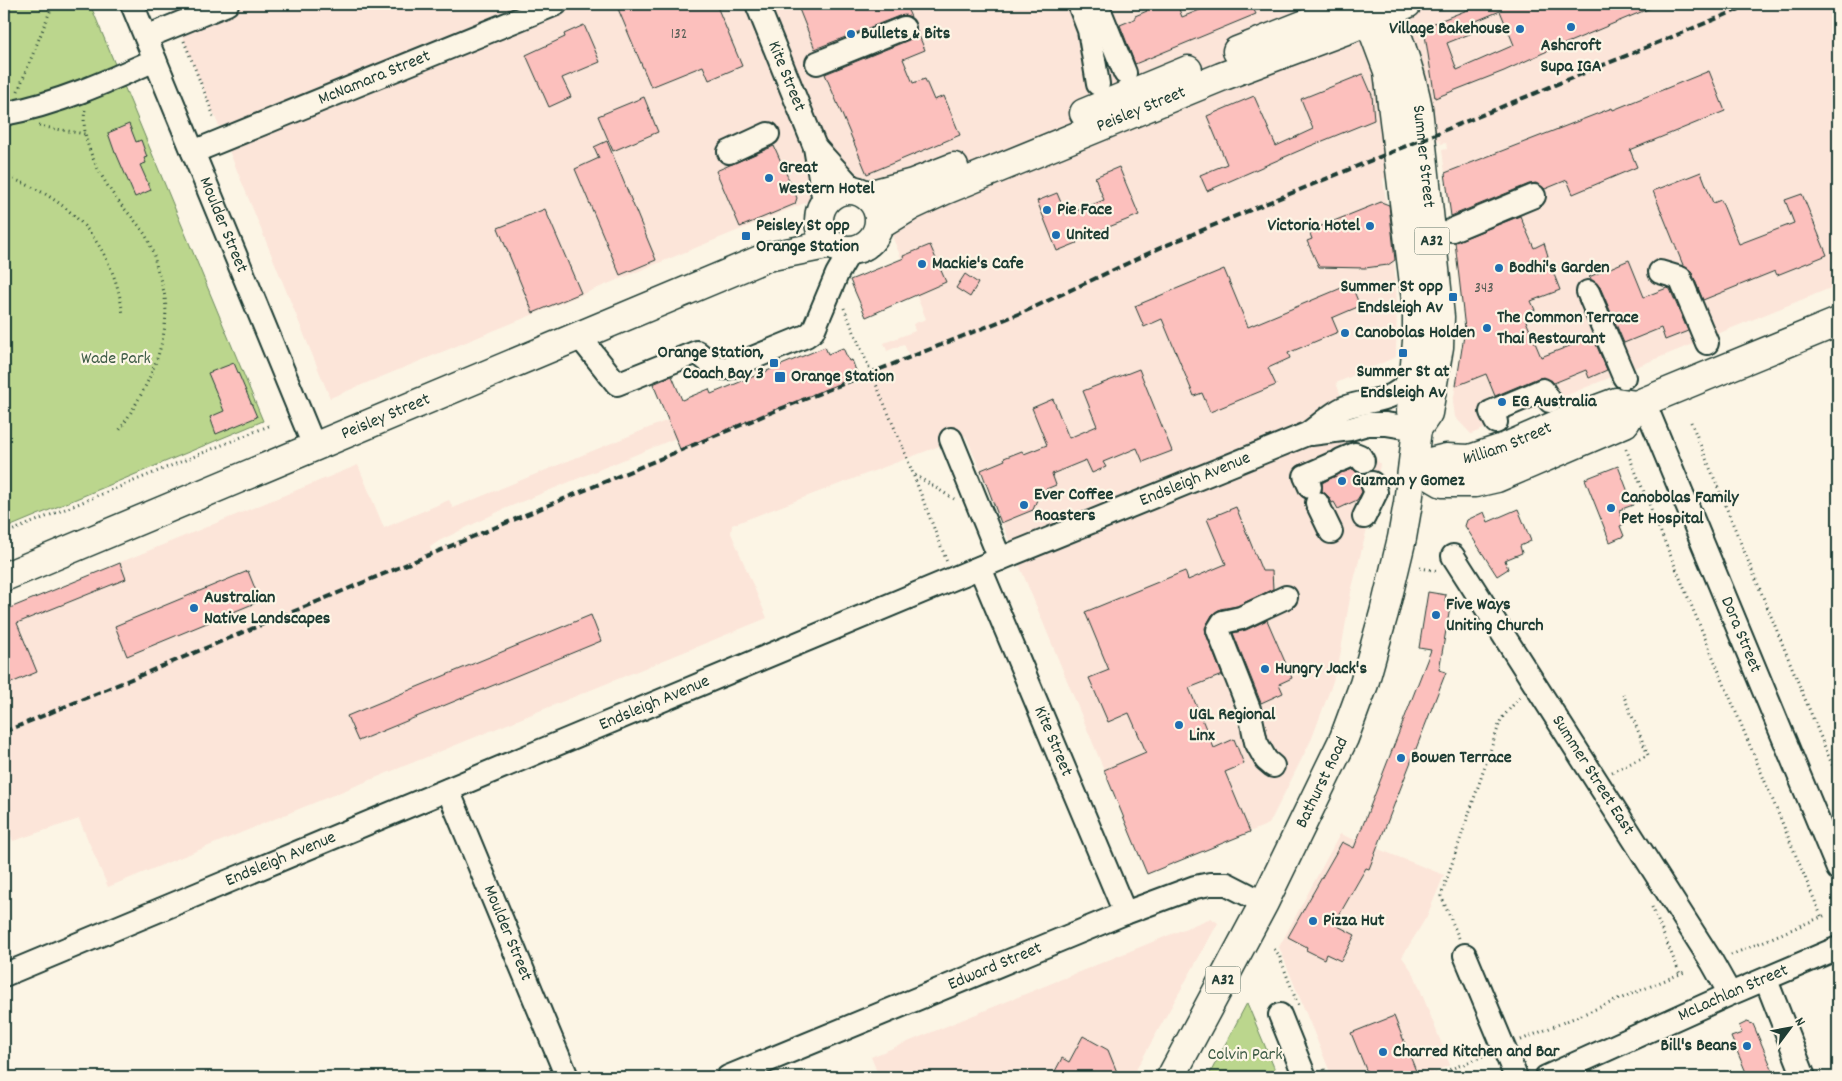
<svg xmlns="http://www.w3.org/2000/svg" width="1842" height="1081" font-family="Dekko,sans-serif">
<rect width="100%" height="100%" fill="#fcf5e5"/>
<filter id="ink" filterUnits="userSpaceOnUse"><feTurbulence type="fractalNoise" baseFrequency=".02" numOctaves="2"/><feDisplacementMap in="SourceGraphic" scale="10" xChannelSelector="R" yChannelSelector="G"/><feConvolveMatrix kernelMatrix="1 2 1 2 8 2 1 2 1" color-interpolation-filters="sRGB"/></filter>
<g filter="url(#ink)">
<path fill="#fce5d9" d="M169 4H1838V285L1471 434 1455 417 1453 402 1465 329 1442 150 1447 149 1446 143 1441 144 1440 140 1406 154 1392 172 1383 179 1394 260 1397 303 1396 357 1336 383 1361 449 1373 454 1380 464 1371 513 1351 592 1339 662 1331 687 1312 738 1269 824 1147 874 966 436 732 525 731 533 767 618 108 887 79 819 13 841 7 826H4V610L358 465 384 528 449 500 453 508 668 420 676 438 504 509 439 541 430 547 432 552 909 356 904 344 887 351 884 343 915 331 913 324 926 319 868 177 330 398Z
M1340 834 1444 875 1427 916 1402 957 1414 974 1450 1065 1422 1077H1332L1279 947Z
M1211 918 1218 923 1132 1077H879L871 1057Z"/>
<path fill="#bbd68d" stroke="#6d8a60" d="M4 4H90L263 421 4 529Z
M1247 1003 1278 1077H1208Z"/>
<path fill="#fcc0bd" stroke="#1f3d34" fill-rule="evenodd" d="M616 4H716L742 66 709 80 703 66 651 87Z
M797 4H905L911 17 905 15 899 16 815 49Z
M1144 4H1177L1182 17 1215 4H1251L1256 14 1135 64 1120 25 1132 20 1135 18V16L1147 11Z
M1482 4H1660L1543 53 1504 71 1435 98 1425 35 1432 24ZM1500 11 1514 45 1457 70 1447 43 1472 33 1469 24Z
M584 25 600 62 562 78 571 97 549 107 526 55 565 37 564 34Z
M917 31 925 50 903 59 913 83 925 79 934 100 944 96 960 135 867 174 825 74 909 40 914 36Z
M1709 71 1725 111 1630 150 1637 167 1573 194 1567 180 1545 189 1536 183 1529 184 1451 216 1445 173 1612 108 1613 110Z
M1363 74 1372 95 1374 120 1303 149 1207 191 1200 175 1227 164 1207 116 1254 96 1276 146 1313 129 1301 99Z
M644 97 658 132 613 151 598 116Z
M129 124 136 142 141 140 147 157 144 158 146 163 140 165 151 190 135 197 116 153H115L108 133Z
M607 141 656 260 620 275 575 169 599 158 594 147Z
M774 146 797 198 795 204 740 227 716 171Z
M1119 167 1139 215 1076 240 1077 243 1057 251 1037 201 1057 193 1066 215 1104 200 1095 177Z
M1701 172 1713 203 1721 200 1739 244 1794 223 1785 200 1802 194 1827 255 1777 275 1775 271 1703 300 1692 273 1683 265 1653 191Z
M1381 202 1389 205 1395 260 1388 265 1365 268 1319 267 1307 241 1312 239 1309 231Z
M545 209 581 293 533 313 498 228Z
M1520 216 1534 248 1544 243 1548 256H1547L1560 290 1531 301 1535 310 1532 311 1534 317 1526 321 1541 357 1593 337 1607 370 1589 378 1586 370 1554 383 1544 377 1538 378 1495 396 1486 374 1456 386 1465 329 1455 242Z
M930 245 946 282 866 317 850 280 904 258 903 256Z
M1629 260 1644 297 1667 288 1670 289 1688 331 1665 340 1661 328 1624 343 1600 287 1589 277Z
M1224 269 1248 327 1351 284 1360 306 1332 318 1338 332 1288 353 1290 358 1268 368 1276 385 1210 412 1202 393 1194 396 1162 319 1144 327 1135 306Z
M965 274 978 283 970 297 956 288Z
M825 347 828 354 843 348 849 361 852 360 858 376 680 449 653 384 672 376 682 400 709 389 711 394Z
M234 363 257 417 216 434 210 417 224 411 208 373Z
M1139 369 1172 451 1143 462 1137 448 1103 462 1106 467 1092 473 1086 460 1052 474 1056 485 1044 490 1046 494 1038 497 1033 510 1001 523 981 470 1005 460 1004 458 1022 451 1024 454 1047 445 1032 408 1053 399 1069 438 1097 426 1083 391Z
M1618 466 1633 505 1619 510 1624 524 1620 526 1624 536 1610 542 1585 479Z
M1353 469 1357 473 1363 474 1359 482 1362 492 1357 500 1338 509 1334 502 1332 503 1329 497 1322 491V483L1341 473Z
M1236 507 1262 571H1272L1273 589 1237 606 1220 609 1212 615 1205 628 1206 634 1222 675 1189 688 1214 748 1234 739 1244 764 1225 772 1250 832 1147 874 1104 770 1146 752 1129 713 1108 722 1089 678 1109 670 1085 612 1185 571 1188 580 1226 564 1207 519Z
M1518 509 1531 541 1520 546 1522 553 1505 560 1508 569 1497 576 1465 526 1467 520 1484 512 1488 522Z
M120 563 126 579 17 623 37 672 4 686V593L10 608Z
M248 571 260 601 127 656 115 626Z
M1428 592 1446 595 1445 601 1451 602 1439 670 1446 672 1369 869 1366 868 1334 924 1355 935 1341 961 1326 954 1324 959 1306 950 1307 947 1288 937 1342 842 1354 848 1431 650 1419 648Z
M591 615 601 641 358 741 347 716Z
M1267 620 1292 678 1279 684 1283 693 1261 703 1233 633 1246 630Z
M1394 1016 1416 1071 1401 1077H1369L1351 1033Z
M1747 1022 1753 1024 1774 1073 1764 1077H1748L1731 1037 1742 1033 1739 1026Z
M1083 1036 1108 1050 1119 1077H1052L1062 1058 1069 1062Z"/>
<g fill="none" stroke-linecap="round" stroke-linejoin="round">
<defs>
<g id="minor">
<path id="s1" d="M132 4 314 446"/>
<path id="s2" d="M757 4 815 147 824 202"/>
<path d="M1079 4 1089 30 1098 84"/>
<path d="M1097 4 1125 73"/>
<path d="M146 37 227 4"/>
<path d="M817 63 904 28"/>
<path d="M4 114C57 104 106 82 155 60"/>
<path d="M815 147 853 189"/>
<path id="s3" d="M193 152 556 4"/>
<path d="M729 152 768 134"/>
<path d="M1452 230 1534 196"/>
<path d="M1660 272 1680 278 1707 343"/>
<path d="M1588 292 1624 377"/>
<path d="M579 336 617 384 697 352C706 359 715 370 728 368L806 336 813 331 837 274 851 250"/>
<path id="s4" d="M1644 402 1838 869"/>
<path d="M1496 422 1491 412 1543 390 1550 401"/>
<path d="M1311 434 1350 429 1367 424H1386L1417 429"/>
<path d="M951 439 1000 559"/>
<path d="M1341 460 1355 454 1360 456 1363 461"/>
<path d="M1310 487 1305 476 1332 464"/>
<path d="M1317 503 1331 532"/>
<path d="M1364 517 1376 492 1372 483"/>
<path id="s5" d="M1453 556 1712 962 1730 994"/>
<path id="s6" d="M980 568 1125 913"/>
<path d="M1273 766 1266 760 1256 742 1249 709 1218 630 1223 622 1241 618 1286 597"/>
<path id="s7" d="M448 790 567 1077"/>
<path d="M1465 955 1516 1077"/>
<path id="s8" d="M4 975 1000 559 1307 434C1318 427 1334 411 1346 407 1374 398 1396 404 1414 374"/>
<path d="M1766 980 1804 1077"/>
<path d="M1280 1015 1305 1077"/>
<path id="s9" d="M728 1077 1125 913 1195 887 1210 884H1227L1264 903"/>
<path id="s10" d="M1546 1077 1730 994 1838 948"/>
</g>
<g id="major">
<path d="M1237 51 1356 4"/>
<path d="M1084 113 1188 70"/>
<circle cx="849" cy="220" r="30"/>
<path d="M868 195 913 183 954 167"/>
<path id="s11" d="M880 225 911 206 943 191 1221 77 1349 29 1407 4"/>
<path id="s12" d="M1413 466 1446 458 1470 459 1506 447 1565 421 1616 402 1636 405 1838 322"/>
<path d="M1413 466 1442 483H1475L1497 478 1625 423 1636 405"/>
<path id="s13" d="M4 577 767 257 831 244"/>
</g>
<g id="highway">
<path id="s14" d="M1385 4C1399 38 1411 71 1418 108L1440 317 1439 347 1428 413 1417 429"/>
<path id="s15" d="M1171 1077 1264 903 1344 738 1364 684 1384 613 1402 538 1408 503 1417 429 1411 411 1417 341V308L1388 71 1363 4"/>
</g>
</defs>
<use href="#minor" stroke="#1f3d34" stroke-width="26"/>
<use href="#major" stroke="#1f3d34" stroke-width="31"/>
<use href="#highway" stroke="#1f3d34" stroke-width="31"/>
<path stroke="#1f3d34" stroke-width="3" stroke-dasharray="1 4" stroke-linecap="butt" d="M184 41 215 119
M18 91 53 4
M85 110C80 139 97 170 113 194 123 209 137 221 146 236 152 247 155 260 158 272 160 280 164 289 165 298 171 343 144 394 119 431
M39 126 85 134
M4 176C71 197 114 245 123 315
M844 308 859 344
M1691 422 1838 779
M903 448 947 562
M1626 449 1822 918
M915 475 954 499
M4 534 271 425
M1420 568 1439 571
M1612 772 1648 755 1623 694
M1652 907 1680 974
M1459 938 1441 896 1501 719 1521 696
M1274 949 1279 955 1299 1008
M1731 955 1826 915
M1521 1040 1687 971
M1324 1069 1327 1077
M1431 1077 1486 1055"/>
<use href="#minor" stroke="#fcf5e5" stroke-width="22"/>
<use href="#major" stroke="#fcf5e5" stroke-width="28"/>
<use href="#highway" stroke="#fcf5e5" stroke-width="28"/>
<path stroke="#1f3d34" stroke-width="4" stroke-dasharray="8 4" stroke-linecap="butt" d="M4 732 770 413 1026 311 1160 248 1226 220 1752 4"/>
<path stroke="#1f3d34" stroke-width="3" stroke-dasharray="1 4" stroke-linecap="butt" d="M859 344 903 448"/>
</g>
</g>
<g fill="#1f6fb2" stroke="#fcf5e5" stroke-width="2">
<circle cx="1571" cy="27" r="5"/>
<circle cx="1520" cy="29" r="5"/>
<circle cx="851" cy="34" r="5"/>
<circle cx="769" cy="178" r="5"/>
<circle cx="1047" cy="210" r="5"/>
<circle cx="1370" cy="226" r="5"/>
<circle cx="1056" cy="235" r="5"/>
<rect x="741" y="231" width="10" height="10" rx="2.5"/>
<circle cx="922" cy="264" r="5"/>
<circle cx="1499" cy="268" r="5"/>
<rect x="1448" y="292" width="10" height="10" rx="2.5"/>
<circle cx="1487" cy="328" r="5"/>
<circle cx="1345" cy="333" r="5"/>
<rect x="1398" y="348" width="10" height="10" rx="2.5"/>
<rect x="769" y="358" width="10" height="10" rx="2.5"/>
<rect x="774" y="371" width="12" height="12" rx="2.5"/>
<circle cx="1502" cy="402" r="5"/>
<circle cx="1342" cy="481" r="5"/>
<circle cx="1024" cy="505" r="5"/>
<circle cx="1611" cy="508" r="5"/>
<circle cx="194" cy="608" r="5"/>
<circle cx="1436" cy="615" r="5"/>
<circle cx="1265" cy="669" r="5"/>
<circle cx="1179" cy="725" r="5"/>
<circle cx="1401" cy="758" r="5"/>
<circle cx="1313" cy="921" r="5"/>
<circle cx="1747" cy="1046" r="5"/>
<circle cx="1383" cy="1052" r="5"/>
</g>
<g text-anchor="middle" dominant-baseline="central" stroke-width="4.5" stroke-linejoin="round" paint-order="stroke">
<g font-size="15" fill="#565e56">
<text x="679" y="35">132</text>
<text x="1484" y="289">343</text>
</g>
<g fill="#fcf5e5" stroke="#617469" stroke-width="1">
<rect x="1414.5" y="227.5" width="35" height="27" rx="4"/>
<rect x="1205.5" y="966.5" width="35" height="27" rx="4"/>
</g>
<g font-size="16" font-weight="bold" fill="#1f3d34">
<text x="1432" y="241">A32</text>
<text x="1223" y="980">A32</text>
</g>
<g font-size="18" font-weight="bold" fill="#1f3d34" stroke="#fcf5e5" text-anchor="start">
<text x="1510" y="29" text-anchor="end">Village Bakehouse</text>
<text x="861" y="34">Bullets &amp; Bits</text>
<text x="1571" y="46" text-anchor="middle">Ashcroft<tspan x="1571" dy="21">Supa IGA</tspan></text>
<text x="779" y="168">Great<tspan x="779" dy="21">Western Hotel</tspan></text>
<text x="1057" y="210">Pie Face</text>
<text x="756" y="226">Peisley St opp<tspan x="756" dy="21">Orange Station</tspan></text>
<text x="1360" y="226" text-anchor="end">Victoria Hotel</text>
<text x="1066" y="235">United</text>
<text x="932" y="264">Mackie's Cafe</text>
<text x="1509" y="268">Bodhi's Garden</text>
<text x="1443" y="287" text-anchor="end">Summer St opp<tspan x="1443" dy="21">Endsleigh Av</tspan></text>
<text x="1497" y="318">The Common Terrace<tspan x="1497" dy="21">Thai Restaurant</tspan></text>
<text x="1355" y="333">Canobolas Holden</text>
<text x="764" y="353" text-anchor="end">Orange Station,<tspan x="764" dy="21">Coach Bay 3</tspan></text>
<text x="1403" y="372" text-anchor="middle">Summer St at<tspan x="1403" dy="21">Endsleigh Av</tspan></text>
<text x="791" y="377">Orange Station</text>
<text x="1512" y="402">EG Australia</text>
<text x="1352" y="481">Guzman y Gomez</text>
<text x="1034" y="495">Ever Coffee<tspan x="1034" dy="21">Roasters</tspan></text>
<text x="1621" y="498">Canobolas Family<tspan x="1621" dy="21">Pet Hospital</tspan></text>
<text x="204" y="598">Australian<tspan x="204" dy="21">Native Landscapes</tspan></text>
<text x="1446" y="605">Five Ways<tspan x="1446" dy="21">Uniting Church</tspan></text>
<text x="1275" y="669">Hungry Jack's</text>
<text x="1189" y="715">UGL Regional<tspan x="1189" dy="21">Linx</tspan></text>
<text x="1411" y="758">Bowen Terrace</text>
<text x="1323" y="921">Pizza Hut</text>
<text x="1737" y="1046" text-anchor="end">Bill's Beans</text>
<text x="1393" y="1052">Charred Kitchen and Bar</text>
</g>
<g font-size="18" fill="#1f3d34" stroke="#fcf5e5">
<text stroke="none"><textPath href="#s2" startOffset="78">Kite Street</textPath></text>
<text stroke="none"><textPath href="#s3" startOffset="196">McNamara Street</textPath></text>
<text stroke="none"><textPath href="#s11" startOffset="286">Peisley Street</textPath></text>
<text stroke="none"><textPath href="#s14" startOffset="158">Summer Street</textPath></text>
<text stroke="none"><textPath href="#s1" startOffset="239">Moulder Street</textPath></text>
<text stroke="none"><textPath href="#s13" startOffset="414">Peisley Street</textPath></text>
<text stroke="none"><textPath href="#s12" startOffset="98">William Street</textPath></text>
<text stroke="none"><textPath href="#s8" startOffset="1290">Endsleigh Avenue</textPath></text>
<text stroke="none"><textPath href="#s4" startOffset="252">Dora Street</textPath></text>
<text stroke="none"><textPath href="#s8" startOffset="705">Endsleigh Avenue</textPath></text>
<text stroke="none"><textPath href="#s6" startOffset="188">Kite Street</textPath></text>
<text stroke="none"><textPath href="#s5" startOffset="260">Summer Street East</textPath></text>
<text stroke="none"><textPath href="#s15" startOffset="331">Bathurst Road</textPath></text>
<text stroke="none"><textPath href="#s8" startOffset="300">Endsleigh Avenue</textPath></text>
<text stroke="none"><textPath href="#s7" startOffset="155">Moulder Street</textPath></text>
<text stroke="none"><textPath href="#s9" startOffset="289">Edward Street</textPath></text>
<text stroke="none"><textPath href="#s10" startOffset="205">McLachlan Street</textPath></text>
</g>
<g font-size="18" fill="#3e5c46" stroke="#fcf5e5">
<text x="116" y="359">Wade Park</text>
<text x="1245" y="1055">Colvin Park</text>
</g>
</g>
<rect width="1842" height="1081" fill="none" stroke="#fcf5e5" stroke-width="20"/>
<rect x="10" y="10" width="1822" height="1061" fill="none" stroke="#1f3d34" stroke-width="2" filter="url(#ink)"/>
<g transform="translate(1790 1028) rotate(58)" stroke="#fcf5e5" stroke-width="4" paint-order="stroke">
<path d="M0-4L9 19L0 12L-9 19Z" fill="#1f3d34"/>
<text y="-8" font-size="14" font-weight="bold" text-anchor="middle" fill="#1f3d34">N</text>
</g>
</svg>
